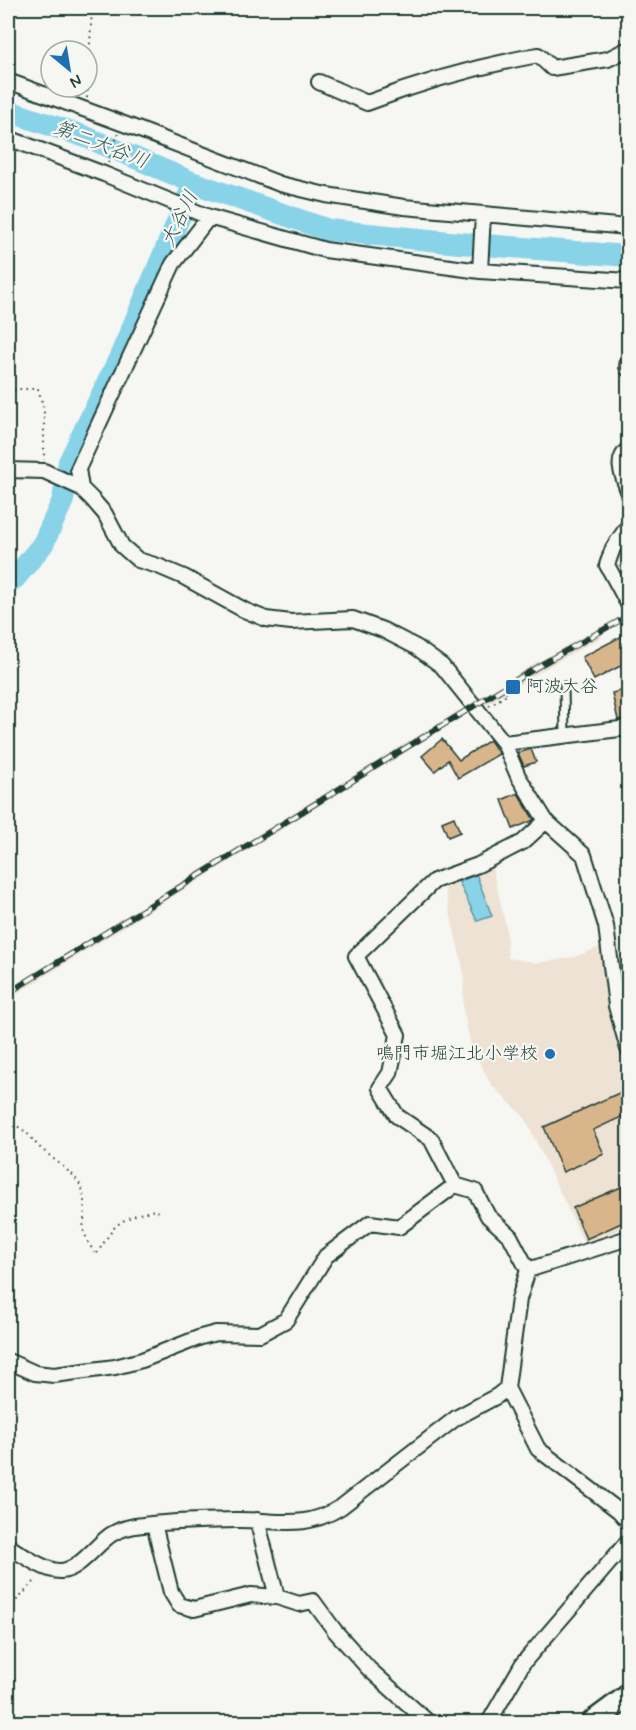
<svg xmlns="http://www.w3.org/2000/svg" width="636" height="1730" font-family="Mynerve,'Klee One',sans-serif">
<rect width="100%" height="100%" fill="#f6f6f2"/>
<filter id="ink" filterUnits="userSpaceOnUse"><feTurbulence type="fractalNoise" baseFrequency=".0167" numOctaves="2"/><feDisplacementMap in="SourceGraphic" scale="12" xChannelSelector="R" yChannelSelector="G"/><feConvolveMatrix kernelMatrix="1 2 1 2 8 2 1 2 1" color-interpolation-filters="sRGB"/></filter>
<g filter="url(#ink)">
<path fill="#ede2d3" d="M628 612V619L602 633 603 636 544 669 518 685 519 688 510 693 508 691 486 705 484 703 8 999V989L539 661Z
M491 863 506 927 508 958 538 963 575 957 605 945 614 1025 628 1062V1225L585 1245 525 1118 491 1084 471 1046 463 1009 464 973 444 886Z"/>
<path fill="#88d3e8" stroke="#5e97a0" stroke-width="1.5" d="M476 874 492 916 477 921 459 882Z"/>
<g fill="none" stroke-linecap="round" stroke-linejoin="round">
<path stroke="#88d3e8" stroke-width="22" d="M8 111 86 137 194 183 328 230 459 243 628 256
M8 583 15 578 43 544 63 500 69 462 119 359 194 183"/>
</g>
<path fill="#d9b58b" stroke="#1f3d34" stroke-width="1.5" d="M624 635 628 644V662L594 680 582 657Z
M628 689V718L618 720 612 693Z
M442 739 459 760 490 740 499 754 458 778 448 760 435 771 422 756Z
M531 749 536 762 524 766 518 753Z
M518 793 534 820 513 829 502 800Z
M454 817 460 832 448 837 442 822Z
M628 1089V1114L593 1130 604 1154 563 1172 544 1127Z
M628 1184V1220L586 1239 573 1208Z"/>
<g fill="none" stroke-linecap="round" stroke-linejoin="round">
<defs>
<path id="service" d="M564 686 565 736"/>
<path id="minor" d="M8 81 132 127 280 184 326 195 404 207 483 214 480 271
M319 82 367 103C422 82 479 66 538 55L552 68 608 59 628 49
M8 138 104 174 209 217 325 250 480 271 628 281
M483 214 628 227
M628 360 627 367 628 369
M628 449C614 461 623 476 628 491
M8 470 44 471 81 488 92 499 105 514 122 546 138 560 158 566 184 577 244 610 266 619 291 622 353 619 383 630 416 647 442 666 504 743 518 776 546 821 584 855 606 926 616 1006 628 1049
M81 488 78 469 173 264 209 217
M628 526 613 548 607 565 628 604
M504 743 628 728
M528 1270 510 1236 488 1216 475 1191 455 1185 431 1139 397 1116 380 1088 390 1073 398 1035 356 956 434 881 478 865 523 842 546 821
M8 1361 35 1373 54 1375 115 1367 142 1360 201 1337 216 1333 260 1334 286 1320 326 1256 370 1223 399 1227 455 1185
M507 1388 538 1449 619 1511 628 1521
M257 1520 277 1597
M154 1524 171 1592 179 1605 194 1609 251 1595 277 1597 299 1604 313 1601 335 1631 369 1669 428 1722
M8 1546C21 1554 46 1572 61 1571 80 1570 97 1543 112 1534 122 1528 132 1526 143 1525 173 1521 204 1521 235 1520 276 1519 303 1531 341 1507L456 1418 497 1396 507 1388 519 1299 528 1270 628 1238
M489 1722 523 1663 628 1541"/>
<path id="primary" d="M593 1722 628 1696"/>
</defs>
<use href="#service" stroke="#1f3d34" stroke-width="11"/>
<use href="#minor" stroke="#1f3d34" stroke-width="18"/>
<use href="#primary" stroke="#1f3d34" stroke-width="26"/>
<path stroke="#1f3d34" stroke-width="2" stroke-dasharray="1.5 4.5" stroke-linecap="butt" d="M87 98 92 8
M108 163 118 134
M8 392 18 389H38L44 409V460
M489 706 508 694 506 692
M8 1120 26 1132 38 1146 73 1175 79 1183 83 1191 85 1210 83 1229 88 1242 96 1255C102 1246 108 1235 115 1227 125 1217 142 1213 155 1210L162 1214
M8 1609 37 1579
M8 1710 14 1722"/>
<use href="#service" stroke="#f6f6f2" stroke-width="7"/>
<use href="#minor" stroke="#f6f6f2" stroke-width="14"/>
<use href="#primary" stroke="#f6f6f2" stroke-width="21"/>
<defs>
<path id="rail" d="M8 993 542 664 628 616"/>
</defs>
<use href="#rail" stroke="#1f3d34" stroke-width="6"/>
<use href="#rail" stroke="#f6f6f2" stroke-width="4" stroke-dasharray="11" stroke-linecap="butt"/>
</g>
</g>
<g fill="#1f6fb2" stroke="#f6f6f2" stroke-width="2">
<rect x="505" y="679" width="16" height="16" rx="3"/>
<circle cx="550" cy="1054" r="6"/>
</g>
<g text-anchor="middle" dominant-baseline="central" stroke-width="4.5" stroke-linejoin="round" paint-order="stroke">
<g font-size="18" fill="#1f3d34" stroke="#f6f6f2" text-anchor="start">
<text x="526" y="687">阿波大谷</text>
<text x="538" y="1054" text-anchor="end">鳴門市堀江北小学校</text>
</g>
<g font-size="20" font-style="italic" fill="#345b58" stroke="#f6f6f2">
<text transform="translate(101 145) rotate(21)">第二大谷川</text>
<text transform="translate(180 219) rotate(-64)">大谷川</text>
</g>
</g>
<rect width="636" height="1730" fill="none" stroke="#f6f6f2" stroke-width="30"/>
<rect x="15" y="15" width="606" height="1700" fill="none" stroke="#1f3d34" stroke-width="2" filter="url(#ink)"/>
<g transform="translate(69 69) rotate(150)"><circle r="28" fill="#f6f6f2" stroke="#a0aca6" stroke-width="1.5"/>
<path d="M0-4.5L10 22L0 15L-10 22Z" fill="#1f6fb2"/>
<text y="-9" font-size="16" font-weight="bold" text-anchor="middle" fill="#1f3d34">N</text>
</g>
</svg>
